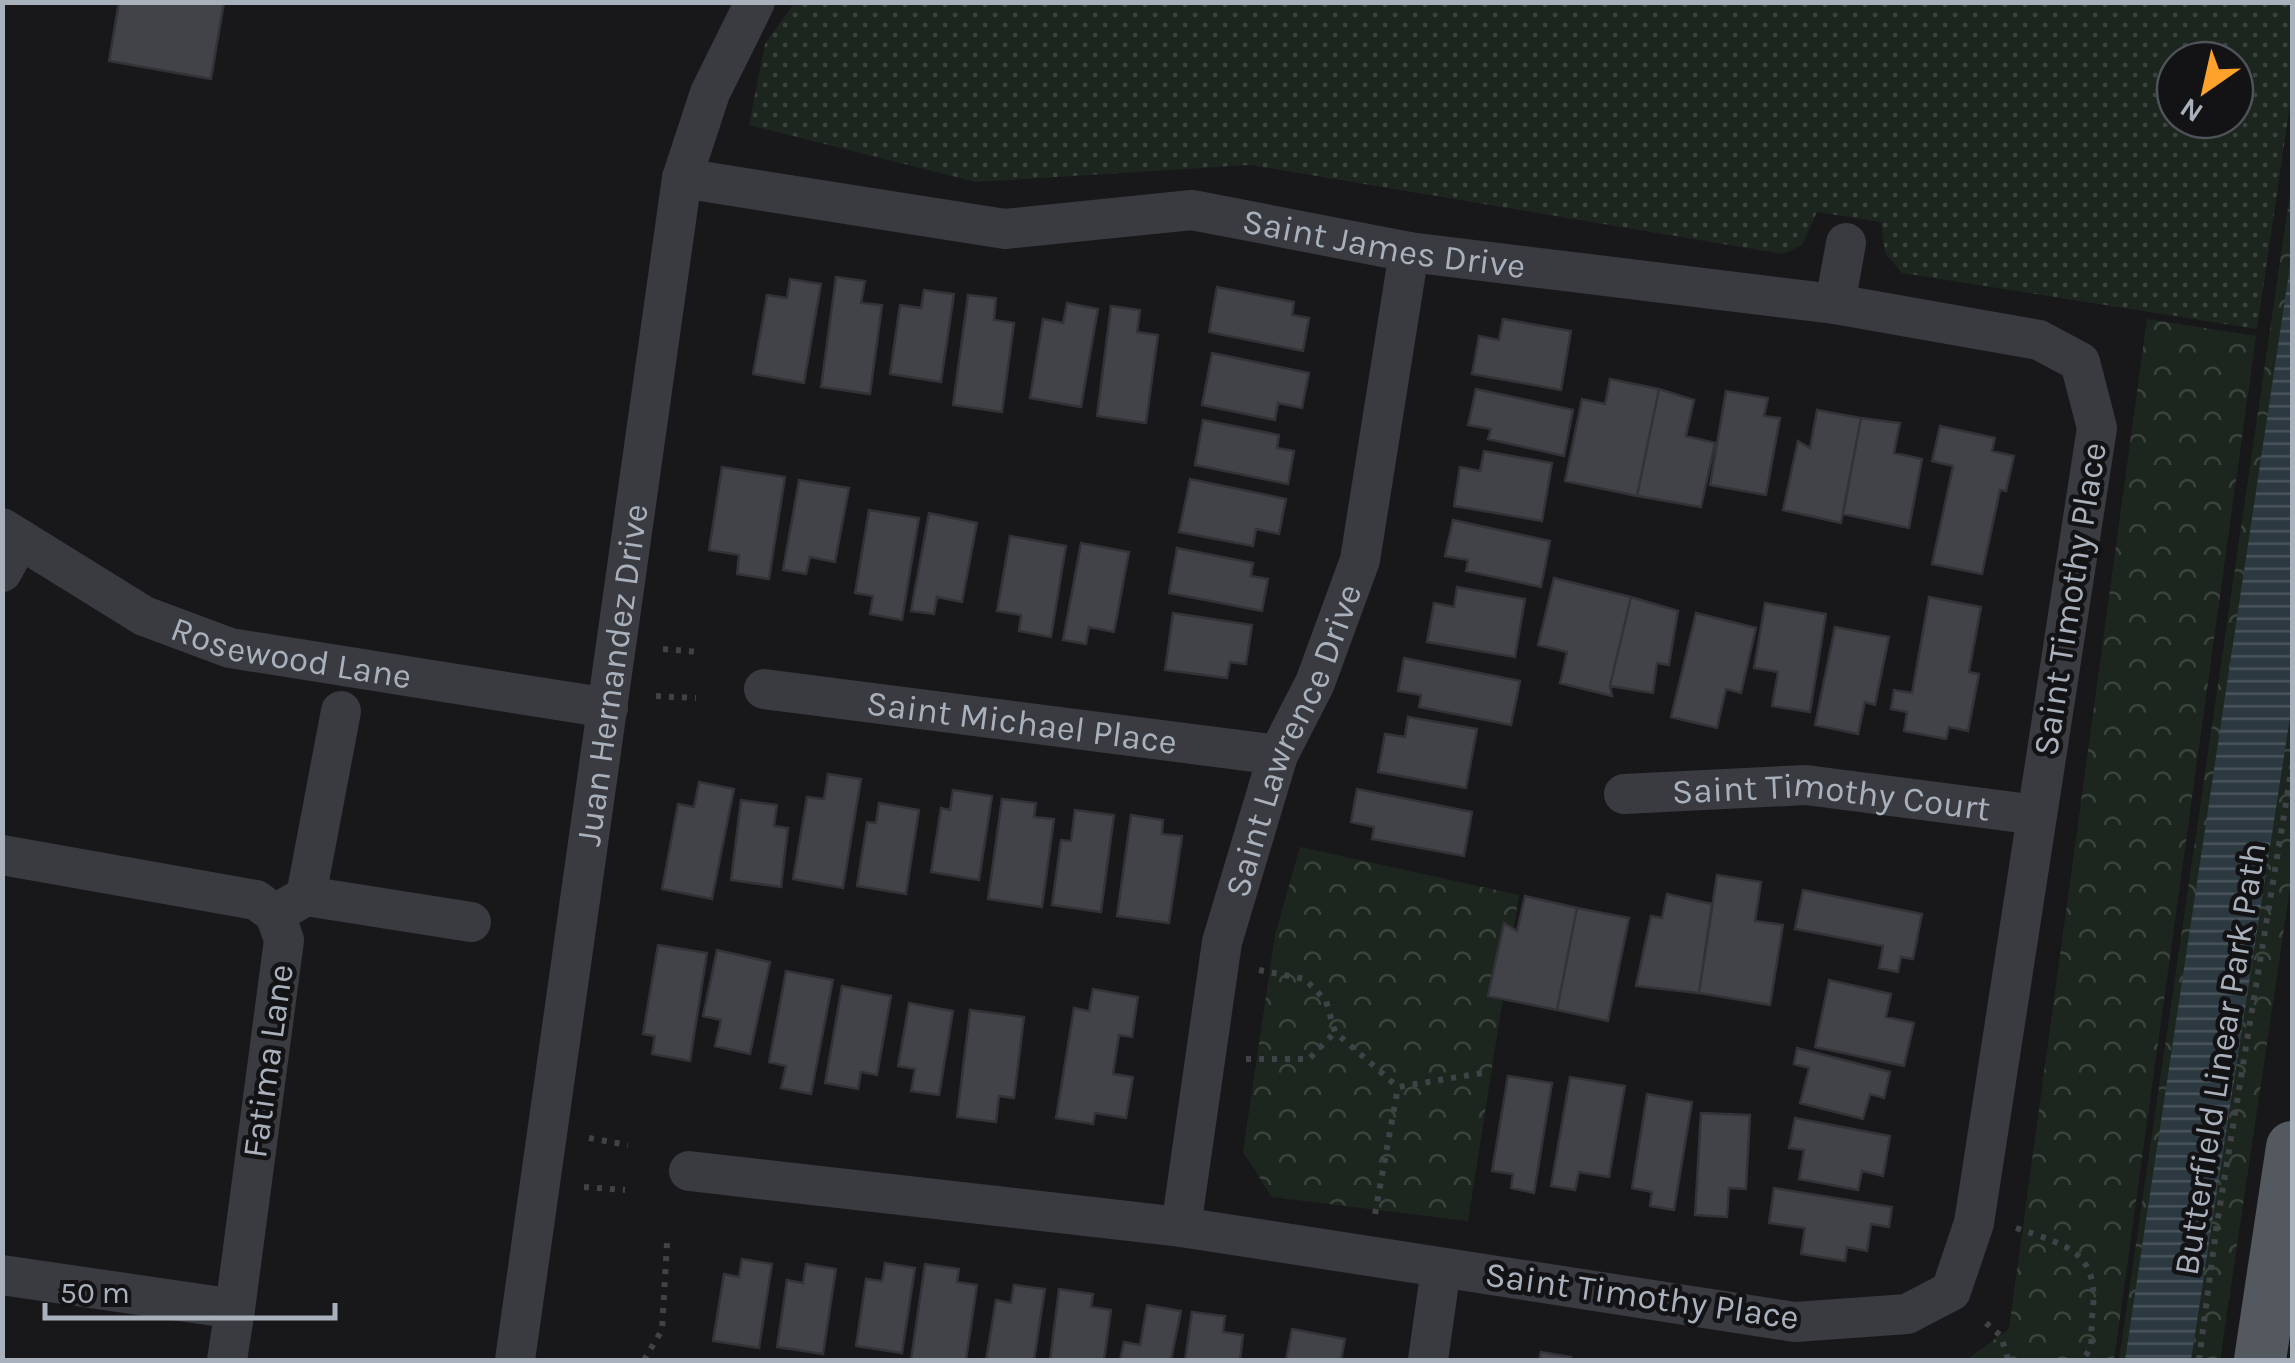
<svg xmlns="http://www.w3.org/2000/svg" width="2295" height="1363" font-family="Karla,sans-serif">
<defs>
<pattern id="grass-dots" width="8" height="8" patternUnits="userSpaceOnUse" patternTransform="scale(2.5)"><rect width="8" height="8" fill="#1d261e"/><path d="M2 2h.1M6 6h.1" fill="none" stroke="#3b433d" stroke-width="1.8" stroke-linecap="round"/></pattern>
<pattern id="forest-crowns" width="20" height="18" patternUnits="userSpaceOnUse" patternTransform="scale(2.5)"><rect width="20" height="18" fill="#1d261e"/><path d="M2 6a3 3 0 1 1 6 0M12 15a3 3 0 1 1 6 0" fill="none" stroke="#3b433d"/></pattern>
<pattern id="water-rules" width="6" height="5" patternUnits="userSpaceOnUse" patternTransform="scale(2.5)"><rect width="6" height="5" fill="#2c3940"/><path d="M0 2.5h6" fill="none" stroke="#48535a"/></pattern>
</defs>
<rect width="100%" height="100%" fill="#18181b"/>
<path fill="url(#grass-dots)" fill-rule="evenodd" d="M794 3H2292V91L2257 329 1902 273 1885 253 1881 222 1817 212 1802 245 1783 254 1250 165 976 182 749 125 765 44ZM2175 60H2235V120H2175Z"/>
<path fill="url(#forest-crowns)" d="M2292 180V874L2220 1360H2119Z
M2147 319 2256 336 2114 1360H1966L2009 1329Z
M1300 847 1519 895 1468 1221 1272 1197 1243 1152 1275 935Z"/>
<path fill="url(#water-rules)" d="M2292 253V704L2191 1360H2125Z"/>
<path fill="#424348" stroke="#323237" stroke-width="2.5" d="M119 2H224L211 79 109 61Z
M836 277 865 281 861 303 882 305 870 394 821 387Z
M790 279 821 284 804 383 753 374 767 295 787 298Z
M1217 287 1294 302 1292 315 1309 318 1303 351 1209 332Z
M924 290 954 294 941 382 890 374 900 305 921 308Z
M968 295 996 298 994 320 1014 323 1002 412 953 405Z
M1067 303 1098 309 1081 407 1030 398 1043 319 1063 323Z
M1111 306 1140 310 1137 332 1158 335 1146 423 1097 416Z
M1503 319 1571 331 1561 390 1472 374 1479 336 1499 340Z
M1212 353 1309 373 1302 408 1278 403 1275 420 1202 405Z
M1610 379 1659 389 1637 496 1565 481 1582 399 1605 404Z
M1476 389 1573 410 1564 456 1488 439 1491 429 1468 425Z
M1659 389 1694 400 1686 436 1715 443 1701 507 1637 496Z
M1726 391 1768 398 1764 416 1780 418 1766 495 1710 485Z
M1817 410 1861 418 1841 523 1783 510 1798 441 1810 448Z
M1861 418 1900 423 1894 453 1922 459 1909 528 1843 514Z
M1203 420 1279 435 1277 448 1294 451 1288 484 1195 465Z
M1940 426 1995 438 1992 451 2014 456 2006 491 2000 490 1982 574 1932 564 1953 466 1932 461Z
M1484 451 1552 463 1542 521 1454 506 1460 467 1480 471Z
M722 467 785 477 769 579 737 574 739 555 709 550Z
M1190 479 1286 499 1279 534 1256 529 1253 546 1179 532Z
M799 480 849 488 835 562 810 557 806 574 783 570Z
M869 510 919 518 902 620 870 614 873 596 855 593Z
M929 513 977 523 962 602 937 597 934 614 911 611Z
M1453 520 1550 541 1541 587 1466 571 1468 560 1445 556Z
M1010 536 1066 546 1051 637 1019 631 1021 615 997 611Z
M1081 543 1129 552 1114 632 1089 627 1086 644 1063 640Z
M1177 548 1253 563 1251 576 1268 579 1262 611 1169 593Z
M1554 578 1631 597 1610 686 1612 696 1560 683 1567 652 1538 645Z
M1457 587 1525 599 1515 657 1427 642 1434 603 1454 607Z
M1631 597 1678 611 1669 665 1657 663 1653 693 1610 686Z
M1929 597 1981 607 1969 672 1979 674 1968 731 1949 727 1946 739 1904 731 1907 712 1891 709 1894 690 1912 693Z
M1765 603 1826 614 1810 712 1772 706 1778 672 1754 668Z
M1173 613 1252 625 1246 664 1230 662 1227 678 1165 670Z
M1696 613 1756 628 1741 693 1726 689 1717 728 1671 717Z
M1835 627 1889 637 1875 705 1865 702 1858 734 1815 725Z
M1404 658 1520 681 1511 725 1419 707 1421 695 1398 691Z
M1408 717 1477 729 1466 788 1378 772 1385 734 1405 737Z
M828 774 861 779 843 888 793 879 807 797 824 799Z
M699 782 734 789 712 899 662 889 678 804 694 807Z
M1357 789 1472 812 1464 856 1372 839 1374 827 1351 822Z
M953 790 992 796 979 880 931 872 941 808 950 810Z
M1002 799 1036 803 1034 817 1054 819 1042 907 988 899Z
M741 800 777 805 774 826 788 828 781 887 731 880Z
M879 803 919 810 906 894 857 886 867 822 876 823Z
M1075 810 1114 815 1101 912 1052 905 1061 840 1071 841Z
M1131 815 1163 820 1162 834 1182 836 1169 923 1117 916Z
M1717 875 1761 882 1755 921 1783 925 1770 1005 1699 993Z
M1803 890 1922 914 1913 959 1901 957 1898 972 1879 968 1883 946 1795 929Z
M1667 894 1712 904 1699 993 1636 986 1651 916 1662 918Z
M1525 896 1577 908 1557 1010 1488 996 1504 923 1517 931Z
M1577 908 1629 918 1608 1021 1557 1010Z
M658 945 707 953 690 1061 652 1054 655 1036 643 1034Z
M717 950 770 962 750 1054 715 1046 721 1020 703 1016Z
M786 971 833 980 811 1094 781 1088 786 1066 769 1062Z
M1829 980 1891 994 1886 1017 1914 1023 1904 1066 1815 1047Z
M842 986 891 996 877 1075 861 1072 858 1089 825 1083Z
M1093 989 1138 997 1132 1037 1119 1035 1113 1074 1133 1077 1126 1118 1095 1113 1093 1124 1056 1118 1074 1008 1089 1011Z
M909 1003 953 1011 939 1095 911 1091 915 1069 898 1066Z
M970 1010 1024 1017 1014 1098 999 1096 996 1122 957 1117Z
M1797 1048 1890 1072 1884 1098 1870 1094 1863 1119 1800 1103 1809 1068 1794 1064Z
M1508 1076 1552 1083 1534 1193 1511 1188 1513 1174 1492 1171Z
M1570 1077 1625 1086 1609 1177 1579 1172 1575 1190 1551 1186Z
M1647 1094 1692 1102 1674 1210 1650 1206 1652 1192 1632 1188Z
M1701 1113 1750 1115 1746 1189 1729 1188 1727 1217 1695 1215Z
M1795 1118 1890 1136 1883 1176 1862 1171 1858 1190 1799 1179 1804 1150 1789 1148Z
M1774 1188 1892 1207 1889 1227 1871 1224 1867 1251 1847 1247 1845 1261 1801 1254 1805 1228 1769 1223Z
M742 1259 772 1264 759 1348 713 1341 724 1274 739 1277Z
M885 1263 915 1268 902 1353 856 1346 866 1279 882 1281Z
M806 1264 836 1269 823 1354 777 1347 787 1280 803 1283Z
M925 1264 959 1269 957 1282 977 1285 966 1360H911Z
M1014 1285 1045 1289 1034 1360H986L996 1300 1011 1303Z
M1059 1289 1093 1294 1091 1307 1111 1310 1104 1360H1050Z
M1147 1305 1181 1311 1171 1360H1120L1124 1342 1140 1345Z
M1192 1312 1225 1316 1223 1332 1243 1335 1240 1360H1185Z
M1292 1329 1345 1339 1341 1360H1286Z
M1541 1352 1571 1357V1360H1539Z"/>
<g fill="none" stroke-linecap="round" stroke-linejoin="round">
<path stroke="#3f4247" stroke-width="6" stroke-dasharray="5 8" stroke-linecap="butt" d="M663 649 699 652
M656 696 696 698
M1259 970 1305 979 1326 1001 1335 1032 1398 1087 1482 1073
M1246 1059H1309L1335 1032
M589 1138 628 1145
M584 1187 625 1190
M1375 1214 1398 1087
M2016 1228C2069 1246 2101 1252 2092 1317 2090 1335 2096 1345 2082 1360
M1986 1323 2001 1336 2008 1360
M644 1360 662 1330 667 1243
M2199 1360 2216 1230 2292 766"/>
<g stroke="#393b40" stroke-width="40">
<path id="s1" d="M682 178 1005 229 1192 210 1409 252 1835 304 2039 340 2080 362 2097 428 1974 1223 1951 1291 1907 1314 1795 1322 1181 1227 689 1171"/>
<path d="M1835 304 1846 243"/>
<path id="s2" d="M2 528 144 616 230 648 608 708"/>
<path d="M2 572 20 539"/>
<path id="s3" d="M764 689 1278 755"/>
<path id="s4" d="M1624 794 1806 785 2037 815"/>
<path d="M2 855 256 900 275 914 284 940 235 1309 2 1275"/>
<path d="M306 896 471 922"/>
<path d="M275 914 306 896 341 711"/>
<path id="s5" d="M1181 1227 1222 942 1278 755 1315 683 1360 560 1409 252"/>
<path d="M227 1360 235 1309"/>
<path id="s6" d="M515 1360 682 178 710 93 755 2"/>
<path d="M1428 1360 1441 1268"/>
</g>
<path stroke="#54585f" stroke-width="52" d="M2260 1360 2292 1147"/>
</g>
<g text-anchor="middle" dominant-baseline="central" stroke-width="9" stroke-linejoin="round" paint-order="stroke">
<g font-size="35" fill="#a9b1bc" stroke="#131316">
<text stroke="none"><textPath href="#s1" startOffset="710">Saint James Drive</textPath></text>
<text transform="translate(2070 599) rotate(-81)">Saint Timothy Place</text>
<text stroke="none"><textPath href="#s2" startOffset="320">Rosewood Lane</textPath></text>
<text stroke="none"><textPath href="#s6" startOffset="692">Juan Hernandez Drive</textPath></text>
<text stroke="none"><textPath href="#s3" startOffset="260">Saint Michael Place</textPath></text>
<text stroke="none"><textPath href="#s5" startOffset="502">Saint Lawrence Drive</textPath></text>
<text stroke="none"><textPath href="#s4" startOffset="208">Saint Timothy Court</textPath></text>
<text transform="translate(2220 1059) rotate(-81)">Butterfield Linear Park Path</text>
<text transform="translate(268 1061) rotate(-82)">Fatima Lane</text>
<text transform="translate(1642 1296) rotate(8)">Saint Timothy Place</text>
</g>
</g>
<rect width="2295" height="1363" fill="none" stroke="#a9b1bc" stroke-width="10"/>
<g transform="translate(2205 90) rotate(214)"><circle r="48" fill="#131316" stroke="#4f5258" stroke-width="2.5"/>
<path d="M0-8L18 38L0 25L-18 38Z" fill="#ffa22c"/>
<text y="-15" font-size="28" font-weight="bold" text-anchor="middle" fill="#a9b1bc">N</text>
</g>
<path d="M45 1303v15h290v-15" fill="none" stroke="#a9b1bc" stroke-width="5"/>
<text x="60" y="1303" font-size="30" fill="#a9b1bc" stroke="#131316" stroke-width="8" paint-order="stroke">50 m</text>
</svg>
